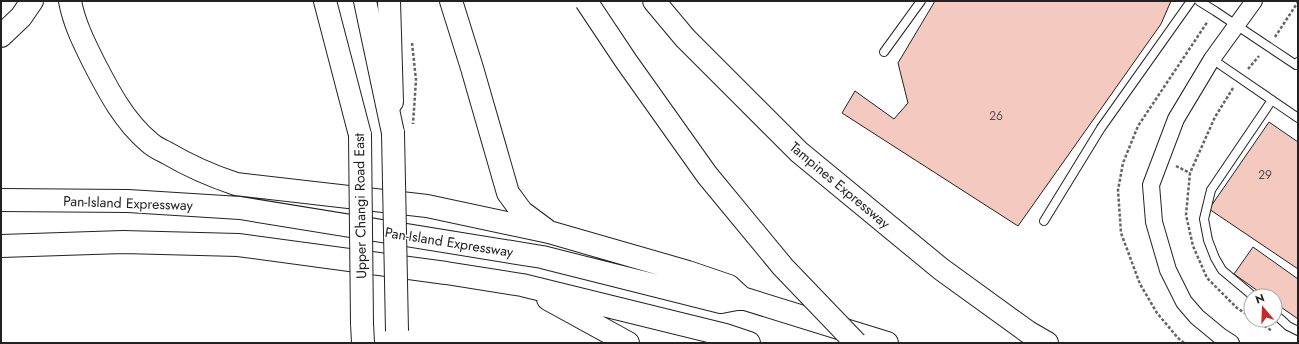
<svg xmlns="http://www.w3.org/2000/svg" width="1299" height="344" font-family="Jost,sans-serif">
<rect width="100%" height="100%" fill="#fff"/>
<path fill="#f3c9c0" stroke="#222" d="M935 1H1171L1161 24 1018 226 842 113 855 91 894 119 908 103 898 63Z
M1269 122 1298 142V269L1209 209Z
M1253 247 1298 279V319L1275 303V296H1265L1234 274Z"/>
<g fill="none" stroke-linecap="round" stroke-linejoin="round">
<defs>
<path id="lane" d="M1199 1 1215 11 1296 65 1298 62
M884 52 921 1
M1212 59 1298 118
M1044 221 1101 128 1191 1
M1253 296 1222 270 1215 258 1208 240 1204 219 1211 190 1272 100
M1275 314 1288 326 1298 331"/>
<path id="street" d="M1231 343 1220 336 1197 317 1184 302 1168 270 1154 222 1151 185 1176 119 1212 59 1254 1"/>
<path id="primary" d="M325 1 360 135
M389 1 392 102
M362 323 363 343"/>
<path id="highway" d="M70 1C74 23 84 43 94 63 109 92 124 121 149 142 154 147 161 150 167 153 189 166 212 176 236 184L427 206 549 232 688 272 729 286 742 298
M365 1 393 133
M451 1 472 68 508 193 522 212 545 229
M654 1 685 38 799 152 941 269 1028 332 1047 343
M1 36 21 17 32 1
M1 200 128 201 240 208 542 257 721 302 742 298 887 343
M1 246 123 242 238 245 446 273 522 285 725 335 749 343
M548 299 628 343"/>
</defs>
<use href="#lane" stroke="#222" stroke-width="10"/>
<use href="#street" stroke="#222" stroke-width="18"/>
<use href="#primary" stroke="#222" stroke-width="24"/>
<use href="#highway" stroke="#222" stroke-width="24"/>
<path stroke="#646464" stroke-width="2.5" stroke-dasharray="3 2" stroke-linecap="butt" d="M1275 37 1298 2
M412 43 416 80 413 124
M1248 69 1259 56
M1233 88 1215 117 1190 173 1186 215 1193 246 1207 278 1237 308 1251 317
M1176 166 1190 173
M1256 320 1272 331
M1184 343 1178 338 1157 313 1140 284 1121 233 1118 190 1123 163 1138 126 1208 21"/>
<use href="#lane" stroke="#fff" stroke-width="8"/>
<use href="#street" stroke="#fff" stroke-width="16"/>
<use href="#primary" stroke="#fff" stroke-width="22"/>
<use href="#highway" stroke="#fff" stroke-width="22"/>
<defs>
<path id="primary-bridge" d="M393 133 397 331
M360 135 362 323"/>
<path id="highway-bridge" d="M586 1 626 61 707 175 783 267 856 343"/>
</defs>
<use href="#primary-bridge" stroke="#222" stroke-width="24" stroke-linecap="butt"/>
<use href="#highway-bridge" stroke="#222" stroke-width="24" stroke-linecap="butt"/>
<use href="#primary-bridge" stroke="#fff" stroke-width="22"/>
<use href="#highway-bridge" stroke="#fff" stroke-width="22"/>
</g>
<g text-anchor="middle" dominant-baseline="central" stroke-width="3" stroke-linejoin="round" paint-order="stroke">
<g font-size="12" fill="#564c4a">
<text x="996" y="116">26</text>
<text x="1265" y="175">29</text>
</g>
<g font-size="14" fill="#222" stroke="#fff">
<text transform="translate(840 185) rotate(40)">Tampines Expressway</text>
<text transform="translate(128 203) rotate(2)">Pan-Island Expressway</text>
<text transform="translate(360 206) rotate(-91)">Upper Changi Road East</text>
<text transform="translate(449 242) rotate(9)">Pan-Island Expressway</text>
</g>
</g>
<rect width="1299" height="344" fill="none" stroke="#222222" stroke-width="4"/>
<g transform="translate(1263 308) rotate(341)"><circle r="19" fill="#ffffff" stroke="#a7a7a7"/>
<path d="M0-3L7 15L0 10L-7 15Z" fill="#c62828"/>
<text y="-6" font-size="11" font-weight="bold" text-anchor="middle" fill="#222222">N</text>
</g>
</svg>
